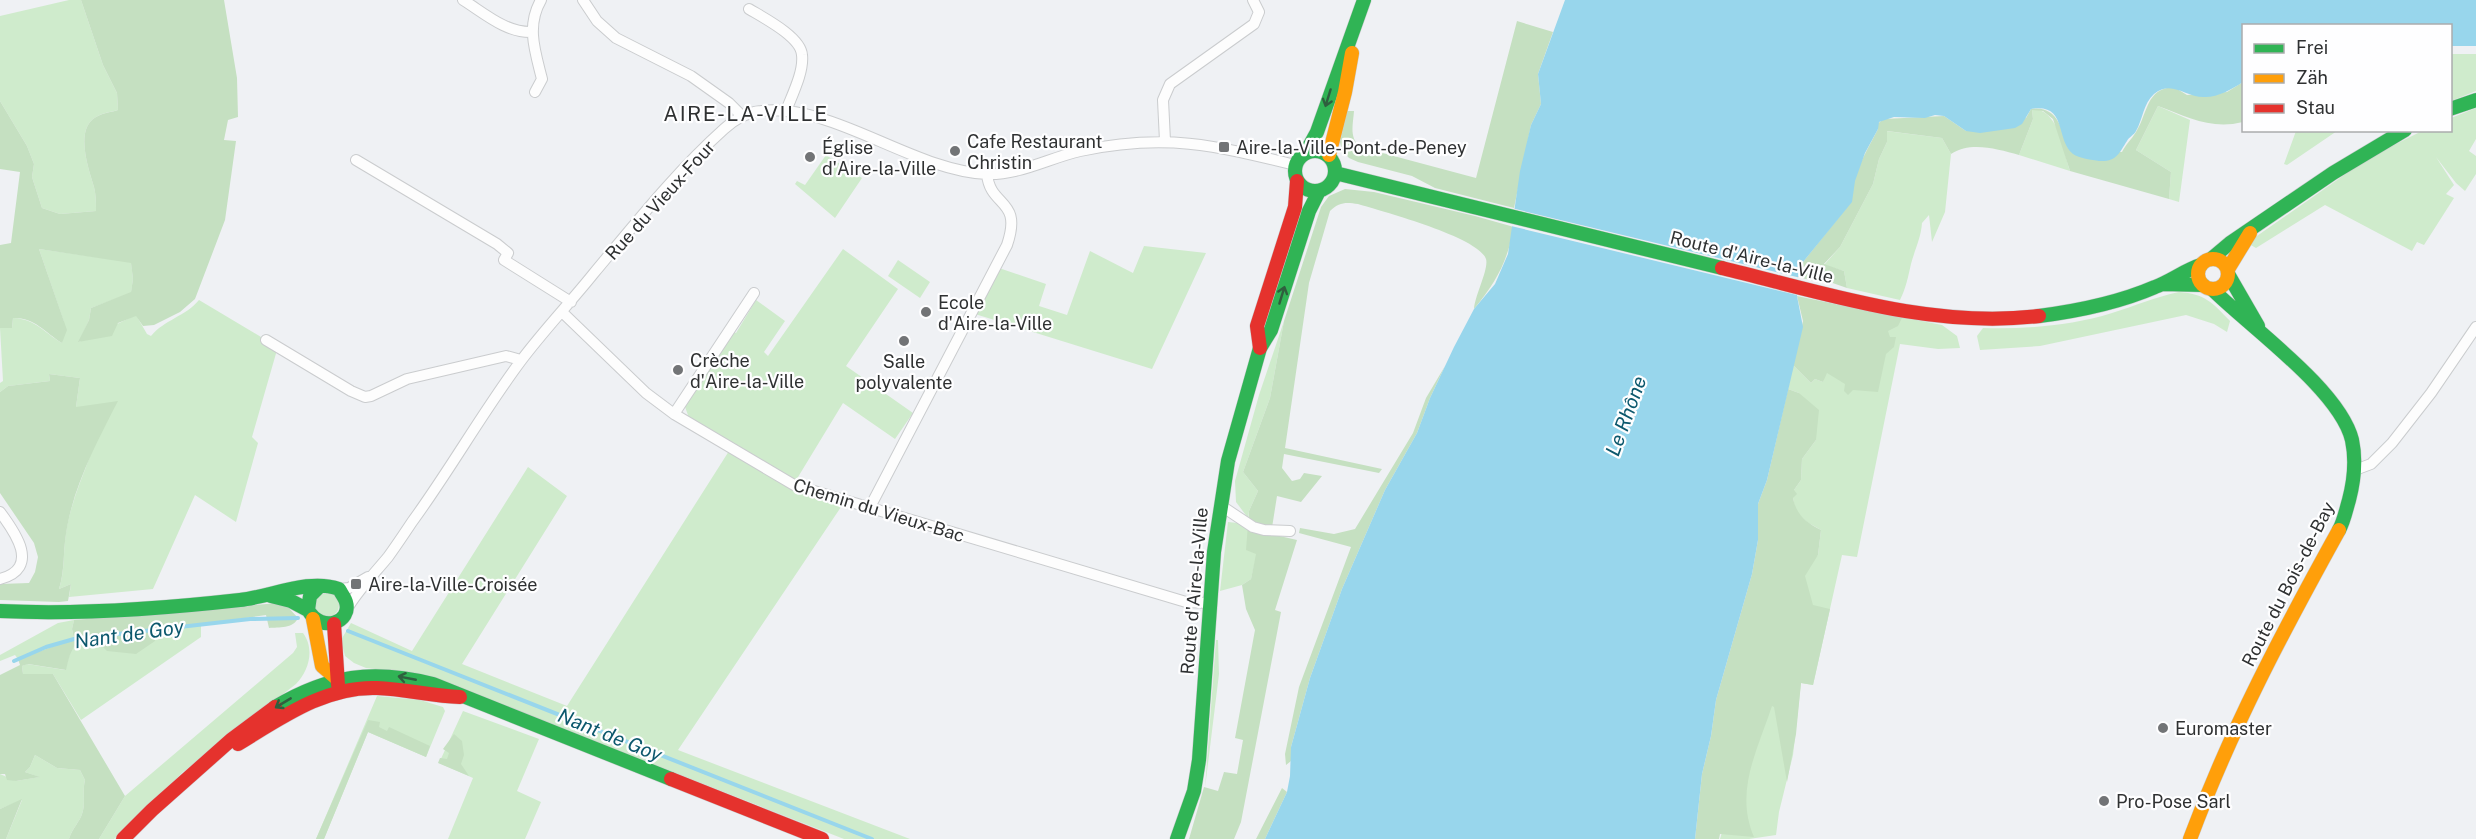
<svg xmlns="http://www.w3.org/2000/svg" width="2476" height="839" font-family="'Public Sans',sans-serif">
<rect width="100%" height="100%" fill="#eff1f4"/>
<path fill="#cfebcc" d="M69 0H81L103 65 117 93 118 110C111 112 102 113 96 117 74 129 89 170 94 187 96 195 96 203 96 211L60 214 42 208 32 177 34 164 27 146 0 101V16Z
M2450 54H2476V91L2451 101Z
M2158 106 2190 120 2179 202 2169 199 2171 172 2136 150Z
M2476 108V139L2469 151 2476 156V174L2465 191 2456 183 2436 157 2454 185 2446 194 2454 198 2424 245 2417 242 2412 251 2325 205 2256 248 2249 244 2254 238 2370 157 2422 131 2450 130 2451 118Z
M2036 109C2060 114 2063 151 2070 171L2019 155 2033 119 2032 110Z
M1886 131 1942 138 1951 154 1945 212 1932 242 1929 215 1922 223C1921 238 1915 249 1911 264 1908 277 1906 288 1900 300L1847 288 1844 271 1824 265 1840 247 1873 184 1879 159 1887 142Z
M2296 131H2337L2287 165 2284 164Z
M826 155 862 178 835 218 795 184 797 181 805 185Z
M1144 246 1206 253 1152 369 975 314 999 268 1046 284 1039 306 1067 315 1090 251 1133 273Z
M39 249 131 262 133 279 131 293 91 308 89 320 79 342 136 315 147 334 151 336C164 320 186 316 199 300L266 340 277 350 252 437 258 443 236 522 195 495 153 589 69 597 71 584 59 589C65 571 63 552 66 533 70 505 82 478 92 451L76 407 80 378 49 374 50 381 8 386 0 392V383L3 381 0 328H12L13 318C36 319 43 332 62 343L64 322Z
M843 249 898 289 846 366 913 413 895 439 843 403 795 482 689 418 684 404 732 331 736 333 756 300 785 321 764 352 768 356Z
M898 260 930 282 920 298 888 276Z
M2179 292C2205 294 2212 302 2230 321L2227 332 2214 324 2186 315 2040 346 1980 350 1977 336 1983 328C2028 329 2070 326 2112 313 2135 306 2155 297 2179 292Z
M1840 305 1942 325 1957 336 1960 348 1938 349 1900 344 1857 557 1842 555 1813 685 1801 683 1793 755 1779 812 1776 835 1749 839H1720L1798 576 1818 555 1821 530 1807 522 1796 512 1793 498 1794 490 1801 480 1802 459 1816 440 1799 393 1788 389 1793 365 1811 383 1815 379 1823 382Z
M1284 321 1270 398 1243 472 1258 491 1249 511 1248 518 1236 502 1235 481 1259 395Z
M729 451 843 504 678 750 910 839H844L458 688 404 672 366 668 354 663 345 656 341 640 351 623 412 651 528 467 567 496 462 664 567 706Z
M1228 522 1238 523 1247 528 1257 553 1251 579 1242 585 1220 591Z
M315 605a12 12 0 1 1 24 0a12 12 0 1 1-24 0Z
M74 620 72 629 74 639 18 659 15 655 0 661V655L58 623Z
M201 625V637L81 720 53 674H23L22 666 27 664 65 670 71 650 83 640Z
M295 633H303C315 649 309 671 296 684L183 772 114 839H99L125 796 293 653 297 647Z
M1216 640H1218L1219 674 1205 788Z
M377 696 420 700 443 707 445 711 426 757 368 732 324 839H316Z
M463 711 539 739 517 791 541 802 525 839H448L473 778 439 763Z
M35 755 57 768 80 770 85 780C82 792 86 803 82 814 80 821 72 829 69 839H6L22 800 0 809V774L16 781 39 777 25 772 30 767Z"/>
<path fill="#c5e0c1" d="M81 0H224L237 78 238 117 228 120 224 140 236 141 225 220 195 299 180 312 154 325 143 326 136 316 118 323 112 336 78 342 89 320 91 308 131 292 133 279 131 263 39 249 67 330 62 343C44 332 36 318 13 318L12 328H0V245L11 243 20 172 0 169V101L27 146 34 164 32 177 42 208 60 214 96 211C96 203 96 195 94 187 89 170 74 129 96 117 102 113 112 112 118 110L117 93 103 65Z
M1517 21 1553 32 1538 74 1541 104 1531 125 1514 208 1435 188 1412 176 1358 162 1349 158 1342 150 1340 142 1347 111H1354C1353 125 1349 137 1360 147L1476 178Z
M2243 82V122C2211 130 2188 117 2158 106L2136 150 2171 172 2169 199 2070 171 2053 119 2043 111 2032 110 2033 119 2019 155C1997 149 1971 141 1951 154L1942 138 1887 131V142L1879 159 1873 184 1840 247 1824 264 1844 271 1847 288 1824 280 1823 283 1798 277 1803 262 1851 202C1851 177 1867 150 1878 129L1877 124 1884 119 1944 116 1966 131 2026 118 2031 109C2057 105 2062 129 2068 148L2122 152C2126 144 2131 140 2136 132 2148 113 2146 88 2174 87L2187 95 2227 92Z
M1345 189 1374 192 1475 216 1514 227C1507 262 1497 281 1474 309 1475 295 1489 269 1486 259 1479 237 1381 211 1358 204 1346 202 1339 202 1330 211L1309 283 1285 448 1382 469 1379 473 1284 454 1282 468 1292 481 1300 479 1304 473 1322 476 1301 502 1277 496 1271 534 1297 540 1275 610 1281 612 1241 822 1234 839H1189L1204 787 1218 791 1224 772 1237 774 1243 740 1235 738 1255 630 1246 609 1242 585 1251 579 1256 554 1246 550 1249 511 1258 491 1243 472 1270 398 1284 321 1321 207 1329 196Z
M1797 296 1902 318 1898 326 1888 331 1890 337H1896L1894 347 1886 354 1878 392 1853 390 1848 395 1844 391 1845 384 1827 373 1823 382 1815 379 1811 383 1793 365 1803 321Z
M1445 366 1430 398 1417 433 1385 490 1342 589 1310 678 1291 747V761L1286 765 1285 754 1299 687 1351 547 1299 533 1300 528 1334 534 1355 529 1413 433 1426 398Z
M49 374 80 378 76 407 118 401C97 442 73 486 66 534 63 552 65 570 59 589L71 584 68 601 59 602 0 600V584L29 583 35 572 38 557 34 543 0 493V392L8 386 50 381Z
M1788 389 1799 393 1819 410 1816 440 1802 459 1801 480 1794 490 1797 494 1793 498C1797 516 1806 522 1821 530L1818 555 1805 576 1813 605 1830 609 1813 685 1801 683 1796 734 1787 782 1774 707 1772 706C1758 749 1734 791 1754 837L1720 834 1719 839H1695L1702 774 1711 736 1716 700 1752 574 1758 540V504L1767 480Z
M279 603 287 606 298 618C293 629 279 627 269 628L266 615 156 631 155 641 136 654 107 651 95 639C72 641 71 650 66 670L28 664 22 666 23 674H53L125 796 99 839H69C72 829 80 821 82 814 86 803 82 792 85 780L80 770 57 768 35 755 30 767 25 772 40 777 16 781 7 780 5 774H0V675L20 665 18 659 74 639 72 629 74 620Z
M368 720 380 722 379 727 387 731 389 727 430 746 426 757 368 732 324 839H316Z
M454 734 462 741 464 755 461 764 469 776 438 763 440 758 447 759 449 753 443 749Z
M1282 788 1287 792 1265 839H1256Z
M22 799 6 839H0V809Z"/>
<path fill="#98d6ec" d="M1565 0H2476V46H2451L2450 26H2244L2243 82C2232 89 2219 97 2205 97 2186 98 2172 79 2154 94 2143 104 2143 119 2136 131 2134 135 2129 137 2127 141 2119 153 2117 162 2099 161 2092 160 2079 158 2073 154 2055 140 2068 103 2031 109L2022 124 2015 128 1980 133 1966 131 1944 116 1935 115 1925 118 1894 117 1879 122 1878 129 1865 153 1855 181 1852 202 1803 262 1798 277 1797 296 1803 327 1767 480 1758 504V540L1752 574 1716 700 1711 736 1702 774 1695 839H1265L1287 792 1290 776 1291 747 1310 678 1342 589 1385 490 1417 433 1430 398 1454 347 1474 309 1495 284 1508 254 1520 171 1531 125 1541 104 1538 74Z"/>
<path fill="#eff1f4" d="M1511 208 1801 278V296L1511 226Z"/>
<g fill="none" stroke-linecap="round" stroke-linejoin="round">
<path stroke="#98d6ec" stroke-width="4" d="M348 631 872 839
M14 661 46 647 74 639 250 619 298 618"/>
<defs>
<path id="street" d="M463 0C484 13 506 33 532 32
M583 0 597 21 616 38 691 76 729 103 742 116
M749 9C764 18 801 37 802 55 804 72 792 95 786 111
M535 92 542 79C535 51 526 26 541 0
M1165 141 1163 100 1170 84 1254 24 1259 12 1253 0
M356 160 497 244 508 253 504 260 571 302
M562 312 646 393 674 414 794 485 1186 602 1209 603
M266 340 351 391 365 397 371 396 407 379 506 356 521 360
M674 414 754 293
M2355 470 2371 464 2392 443 2431 393 2476 327
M1220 505 1253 527 1264 530 1290 531
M869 509 1007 245C1023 198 990 208 987 174
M0 512C15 532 41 568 0 579
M339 589 349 588 368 577
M347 609C358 590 374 574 388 557 396 546 404 534 412 522 450 470 482 413 520 362 543 331 570 303 594 273 635 224 676 172 724 129 734 120 747 112 761 111 833 103 913 171 987 174 1020 175 1049 158 1080 151 1165 133 1214 145 1295 165"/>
<path id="fast" d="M2450 109 2476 100
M1295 171a20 20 0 1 1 40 0a20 20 0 1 1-40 0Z
M1306 152 1317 132 1364 0
M1335 173 1722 268
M2211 259 2230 243 2333 173 2405 130
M2228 274 2258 326
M2163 284 2203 285
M2212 289C2249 326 2340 390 2352 440 2356 459 2354 481 2349 500 2346 510 2344 521 2339 530
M2039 316C2078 311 2118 303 2155 287 2171 281 2185 270 2201 265
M271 596 291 601 308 610
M0 611C80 615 160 609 240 600 271 597 308 578 339 589 341 593 345 598 346 602 352 622 322 634 308 610L310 596 320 586
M275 707C329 675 373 669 433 684L671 779
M1177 839 1194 791 1199 760 1214 552 1228 461 1260 348 1271 330 1309 211 1319 191"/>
<path id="slow" d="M1329 155 1345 92 1352 53
M2198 274a15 15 0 1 1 30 0a15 15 0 1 1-30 0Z
M2228 269 2250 233
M313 619 322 666 336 678
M2190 839C2231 729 2282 633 2339 530"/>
<path id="jam" d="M1722 268C1825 293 1931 329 2039 316
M1260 348 1257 326 1295 207 1297 181
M334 624 338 685
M238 744C281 718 325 686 377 688 405 689 432 696 460 697
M671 779 822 839
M123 839 152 810 232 739 275 707"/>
</defs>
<use href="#street" stroke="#caccce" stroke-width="12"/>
<use href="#fast" stroke="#caccce" stroke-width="15"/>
<use href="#slow" stroke="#caccce" stroke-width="15"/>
<use href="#jam" stroke="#caccce" stroke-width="15"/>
<use href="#street" stroke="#fdfdfd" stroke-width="10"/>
<use href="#fast" stroke="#30b455" stroke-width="14"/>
<use href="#slow" stroke="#ff9f0a" stroke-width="14"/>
<use href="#jam" stroke="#e5322d" stroke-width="14"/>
</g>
<defs><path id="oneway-shaft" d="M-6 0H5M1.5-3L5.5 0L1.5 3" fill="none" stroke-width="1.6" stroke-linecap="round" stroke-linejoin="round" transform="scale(1.5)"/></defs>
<g stroke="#2f5f3e">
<use href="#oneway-shaft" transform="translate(1328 98) rotate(107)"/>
<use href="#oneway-shaft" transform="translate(1282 295) rotate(-73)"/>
<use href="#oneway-shaft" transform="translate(407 678) rotate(-169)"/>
<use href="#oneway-shaft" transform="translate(283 703) rotate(149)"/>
</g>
<g fill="#727476" stroke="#fefeff" stroke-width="2">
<rect x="1218" y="141" width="12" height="12" rx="3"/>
<circle cx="955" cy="151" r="6"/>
<circle cx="810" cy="157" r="6"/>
<circle cx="926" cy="312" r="6"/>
<circle cx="904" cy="341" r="6"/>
<circle cx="678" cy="370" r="6"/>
<rect x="350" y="578" width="12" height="12" rx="3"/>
<circle cx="2163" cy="728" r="6"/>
<circle cx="2104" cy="801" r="6"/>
</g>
<g text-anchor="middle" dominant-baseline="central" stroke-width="4.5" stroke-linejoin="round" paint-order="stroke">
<g font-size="18" fill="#2f3132" stroke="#fefeff" text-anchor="start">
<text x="967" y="141">Cafe Restaurant<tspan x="967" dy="21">Christin</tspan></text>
<text x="822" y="147">Église<tspan x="822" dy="21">d'Aire-la-Ville</tspan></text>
<text x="1236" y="147">Aire-la-Ville-Pont-de-Peney</text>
<text x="938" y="302">Ecole<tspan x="938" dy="21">d'Aire-la-Ville</tspan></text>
<text x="690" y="360">Crèche<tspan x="690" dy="21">d'Aire-la-Ville</tspan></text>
<text x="904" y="361" text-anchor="middle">Salle<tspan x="904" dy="21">polyvalente</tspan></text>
<text x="368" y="584">Aire-la-Ville-Croisée</text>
<text x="2175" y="728">Euromaster</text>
<text x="2116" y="801">Pro-Pose Sarl</text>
</g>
<g font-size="18" fill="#2f3132" stroke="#fefeff">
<text transform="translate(660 200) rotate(-48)">Rue du Vieux-Four</text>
<text transform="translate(1752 257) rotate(14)">Route d'Aire-la-Ville</text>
<text transform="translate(879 510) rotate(17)">Chemin du Vieux-Bac</text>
<text transform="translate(2288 584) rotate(-63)">Route du Bois-de-Bay</text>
<text transform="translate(1194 591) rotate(-85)">Route d'Aire-la-Ville</text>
</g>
<g font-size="20" font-style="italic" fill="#0c586d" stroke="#fefeff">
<text transform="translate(1626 416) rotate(-70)">Le Rhône</text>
<text transform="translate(129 634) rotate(-8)">Nant de Goy</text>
<text transform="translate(610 735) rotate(22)">Nant de Goy</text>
</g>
<g font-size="21" letter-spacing="1.5" fill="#2f3132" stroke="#fefeff">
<text x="746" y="113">AIRE-LA-VILLE</text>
</g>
</g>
<rect x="2242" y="24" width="210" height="108" fill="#fefeff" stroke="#abacad" stroke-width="1.5"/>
<rect x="2254" y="44" width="30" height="9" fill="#30b455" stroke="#abacad" stroke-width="1.5"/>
<text x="2296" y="54" font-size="18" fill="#2f3132">Frei</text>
<rect x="2254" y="74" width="30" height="9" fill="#ff9f0a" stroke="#abacad" stroke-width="1.5"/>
<text x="2296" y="84" font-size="18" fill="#2f3132">Zäh</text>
<rect x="2254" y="104" width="30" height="9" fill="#e5322d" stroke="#abacad" stroke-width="1.5"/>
<text x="2296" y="114" font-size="18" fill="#2f3132">Stau</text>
</svg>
